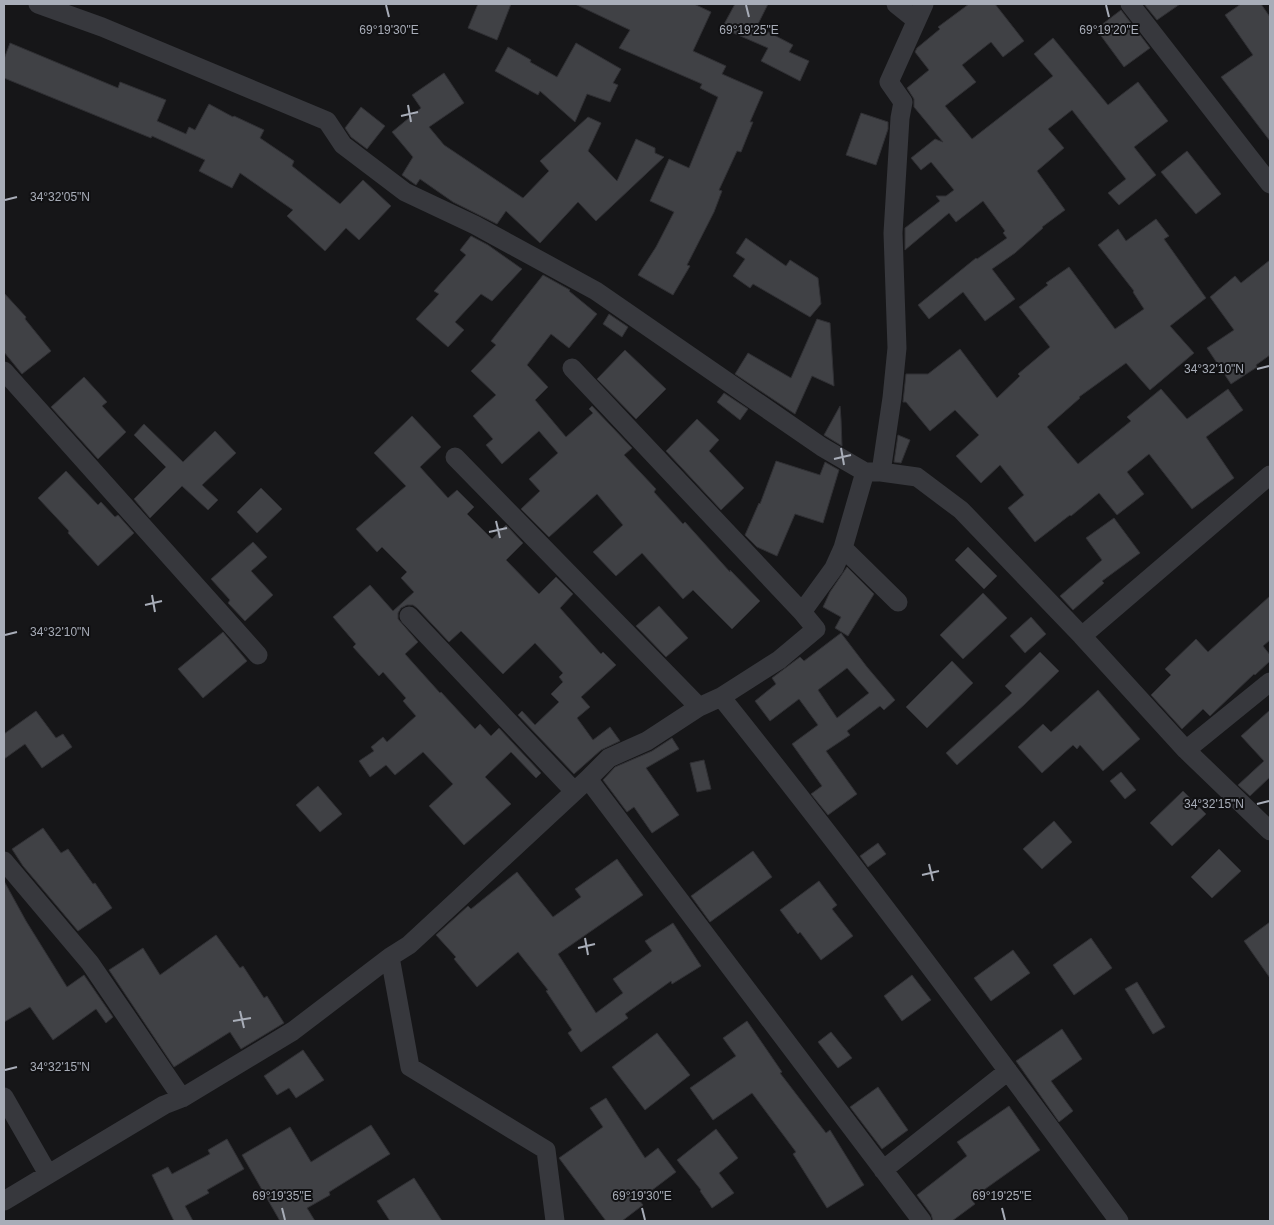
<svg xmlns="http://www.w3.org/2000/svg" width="1274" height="1225" font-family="Helvetica,sans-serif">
<rect width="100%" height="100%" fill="#161618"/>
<path fill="#404145" stroke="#303034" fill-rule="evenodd" d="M478 4H511L497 40 468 28Z
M575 4H694L711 12 693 51 726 66 722 74 763 92 750 122H753L741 152 737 151 719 190 722 191 714 212 687 265 690 266 673 295 638 275 656 247 674 212 650 201 669 159 689 168 718 97 700 88 702 84 619 48 630 30Z
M735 4H768L757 26 793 45 789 52 809 61 800 81 761 61 768 48 722 28Z
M969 4H995L1024 41 1003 57 991 42 962 65 976 82 945 106 972 139 1053 76 1034 54 1053 38 1108 105 1138 82 1168 121 1134 147 1156 175 1119 205 1108 193 1126 179 1072 110 1048 129 1064 148 1037 171 1065 210 1042 227 1043 228 1015 253 992 269 1015 299 985 321 963 292 929 319 918 305 976 258 977 259 1007 238 1003 233 1005 231 983 201 956 222 949 213 905 250V228L940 201 936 196H946L954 190 931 162 921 170 911 158 935 139 943 142 914 107V99L907 88 929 70 915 52 917 48 940 29 938 27Z
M1144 4H1180L1157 20Z
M1241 4H1261L1270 17V141L1221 77 1253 55 1225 15Z
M1121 10 1150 48 1124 67 1096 29Z
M10 43 118 88 120 82 166 100 157 121 186 134 189 127 195 130 209 104 233 117 234 116 264 130 260 138 294 161 292 166 340 204 363 180 391 206 359 240 346 228 325 251 287 216 293 210 240 173 232 188 199 171 205 160 152 136 151 138 4 78V59Z
M576 43 621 69 613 83 618 85 610 102 587 94 575 122 540 91 538 95 495 71 508 47 531 60 530 62 557 77Z
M444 73 464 103 429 127 444 145 523 198 549 171 540 161 588 117 601 123 588 151 617 181 636 139 655 148V153L664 157 596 221 578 202 540 243 506 211 497 224 453 202 420 179 416 185 402 175 413 157 392 132 421 108 412 95Z
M361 107 385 126 367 149 351 137 345 128Z
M861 113 888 122V129L876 165 846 155Z
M1187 151 1221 194 1196 214 1161 172Z
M1156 219 1169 236 1164 239 1206 298 1170 326 1194 353 1150 390 1126 363 1079 397 1080 398 1047 427 1078 464 1131 421 1127 417 1161 389 1187 419 1228 389 1243 410 1206 437 1234 478 1192 509 1149 454 1127 472 1144 494 1117 515 1099 493 1071 516 1070 515 1035 542 1008 508 1024 495 1000 465 981 483 956 456 979 435 955 410 930 431 906 402H903L906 374H928L960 349 997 398 1020 376 1018 374 1050 347 1019 307 1048 285 1046 283 1069 267 1115 329 1144 309 1133 292 1134 291 1098 245 1118 229 1126 241Z
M471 236 488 245 522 269 492 301 481 294 455 322 464 330 448 347 416 319 439 294 434 291 466 255 460 250Z
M746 238 786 266 790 260 818 278 821 304 810 317 753 284 750 288 733 276 745 259 736 253Z
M1270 260V355L1256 365 1257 367 1231 384 1207 348 1234 330 1210 297 1235 276 1241 283Z
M543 275 570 290 569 291 597 314 569 348 551 334 527 365 548 387 535 400 566 437 593 413 589 409 592 406 632 448 624 455 656 489 654 492 683 524 685 522 730 572V570L760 601 732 629 693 590 683 599 642 553 616 576 593 552 623 525 597 494 549 537 521 509 540 491 529 479 558 453 539 431 502 464 486 445 493 439 473 416 496 395 471 371 496 345 491 341Z
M4 293 26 317 25 319 51 351 22 374 4 352Z
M609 314 628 327 622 337 603 324Z
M817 319 830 323 834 386 812 376 795 414 735 374 748 353 791 378Z
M625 350 666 389 636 419 597 379Z
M84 377 107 402 102 406 126 432 98 459 51 407Z
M724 393 748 409 740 420 717 402Z
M840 406 841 419 842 446 824 435Z
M412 416 441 447 420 467 448 498 457 490 474 507 467 514 492 539 506 525 523 543 506 560 539 594 556 577 573 594 560 608 601 654 603 652 616 665 581 697 590 707 577 718 593 740 610 727 620 741 601 750 574 774 518 715 522 711 535 725 559 702 551 694 563 682 559 677 563 673 535 643 503 674 461 631 449 642 417 608 413 605H407L401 608 398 613V619L418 642 405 654 440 693 441 692 475 729 480 724 491 736 499 728 541 773 536 778 511 752 485 777 511 804 464 845 429 806 453 784 423 752 395 775 386 765 370 777 359 761 374 751 371 747 383 737 387 742 416 716 403 701 406 698 383 672 379 676 353 647 356 644 333 617 370 585 393 611 414 592 401 578 407 572 382 547 377 552 356 529 406 486 374 453Z
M697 419 719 440 709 451 744 488 721 510 666 451Z
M144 424 183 462 215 431 236 453 202 485 218 500 208 510 182 486 150 518 134 499 166 467 134 435Z
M898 435 910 440 901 463 894 462Z
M776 461 820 475 825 462 839 470 823 523 795 514 777 556 757 547 745 535 759 503 760 504Z
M66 471 98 505 101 502 115 517 118 515 134 533 98 566 68 533 69 531 38 498Z
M261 488 282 509 257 533 237 512Z
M1114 518 1140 553 1102 581 1104 583 1073 610 1060 596 1102 560 1086 538Z
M253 542 267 557 251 571 273 595 245 621 228 603 230 600 211 579Z
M968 547 997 576 984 589 955 560Z
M847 567 874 594 848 636 835 628 841 617 823 607 830 592Z
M983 593 1007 618 963 659 940 635Z
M1270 596V640L1263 646 1270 655V661L1255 675 1254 674 1210 716 1203 709 1182 729 1151 695 1171 675 1165 669 1196 639 1208 652Z
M659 606 688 638 666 657 636 626Z
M1031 617 1046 634 1025 653 1010 636Z
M223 632 247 661 203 698 178 669Z
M841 633 867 667 895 700 884 710 880 706 847 731 850 735 826 751 857 794 828 815 811 794 822 786 792 744 818 725 799 699 770 721 755 701 776 684 772 678 800 657 804 661ZM847 668 869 693 837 718 818 690Z
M1040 652 1059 671 1024 705 957 765 946 753 1012 693 1005 686Z
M952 661 973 683 927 728 906 707Z
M1098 690 1140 739 1103 771 1080 745 1077 749 1073 745 1042 773 1018 747 1043 724 1051 732Z
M1270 710V777L1250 796 1238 785 1264 761 1241 736Z
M36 711 56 738 63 734 72 747 42 768 25 744 4 759V734Z
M672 738 679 749 646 768 679 815 652 833 634 807 627 812 603 780 615 767 652 751Z
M704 760 711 789 697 792 690 763Z
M1121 772 1136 790 1125 799 1110 781Z
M318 786 342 814 320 832 296 805Z
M1183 791 1206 814 1172 846 1150 823Z
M1054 821 1072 842 1042 869 1023 849Z
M43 828 61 853 68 849 93 884 95 883 112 908 78 931 23 866 12 849Z
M878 843 886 854 868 867 860 856Z
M1219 849 1241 871 1212 898 1191 877Z
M753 851 772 877 710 922 691 896Z
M617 859 643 895 558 954 596 1013 623 993 613 979 652 951 645 941 673 923 701 966 672 984 671 981 625 1014 628 1018 581 1052 568 1033 572 1030 546 991 548 990 518 952 477 987 454 959 456 957 436 935 468 906 471 909 517 872 553 917 581 897 575 889Z
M4 881 26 921 67 987 84 975 113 1017 106 1023 96 1009 53 1040 30 1007 4 1022Z
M819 881 837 905 832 909 853 936 821 960 800 932 798 934 780 910Z
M1270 922V978L1244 941Z
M216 935 240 968 243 966 264 998 267 996 284 1023 241 1049 230 1032 174 1067 109 970 143 948 160 975Z
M1091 938 1112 968 1074 995 1053 965Z
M1013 950 1030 973 991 1001 974 978Z
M912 975 931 1000 902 1021 884 996Z
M1137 982 1165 1027 1153 1034 1125 989Z
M747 1021 782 1072 780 1073 826 1133 830 1130 864 1185 827 1208 793 1154 796 1152 752 1093 713 1120 690 1088 736 1056 723 1038Z
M1062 1029 1082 1059 1051 1081 1073 1111 1059 1122 1016 1061Z
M831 1032 852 1058 838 1068 818 1042Z
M657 1033 690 1075 645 1110 612 1067Z
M303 1050 324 1080 296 1098 289 1088 277 1095 264 1076Z
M878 1087 908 1130 882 1149 850 1107Z
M606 1098 645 1158 658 1148 676 1172 639 1200 643 1205 622 1221H606L559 1158 603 1127 590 1108Z
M1009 1106 1040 1150 971 1199 975 1204 952 1221H933L931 1214 917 1195 967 1156 957 1142Z
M371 1125 390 1154 329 1192 330 1195 307 1208 315 1221H280L242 1155 290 1127 311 1162Z
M716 1129 738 1158 719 1173 734 1193 712 1208 700 1191 701 1190 677 1160Z
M227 1139 244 1169 207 1190 209 1193 185 1206 193 1221H174L152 1175 168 1167 172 1174 210 1154 208 1150Z
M414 1178 442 1221H390L377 1201Z"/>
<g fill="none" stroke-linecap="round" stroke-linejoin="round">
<path stroke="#37383d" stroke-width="19" d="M38 4 102 27 327 121 343 145 405 192 475 225 596 291 822 447 865 472H881L917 477 961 510 1082 636 1186 750 1270 831
M896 4 916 20
M1130 4 1270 184
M572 368 802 612
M4 371 258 655
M455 457 699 707
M881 472 892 398 897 348 893 233 900 118 903 102 889 82 924 4
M843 548 898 602
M409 616 574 791
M1082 636 1270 475
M721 697C858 868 989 1045 1119 1221
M1186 750 1270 682
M588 779 922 1221
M4 861 90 963 182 1098
M390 957 410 1067 546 1150 555 1221
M4 1097 48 1174
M883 1170 1008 1071
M4 1201 164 1105 182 1098 293 1031 390 957 409 945 588 779 609 758 647 741 699 707 721 697 779 660 816 629 802 612 834 568 843 548 865 472"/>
</g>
<path fill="none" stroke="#a8adb8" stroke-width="2" d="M386 5 389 17M746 5 749 17M1106 5 1109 17M408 105 411 122M401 116 418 112M5 200 17 197M1257 369 1269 366M841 448 844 465M834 459 851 455M496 521 500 538M489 532 507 528M152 595 155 612M145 605 162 601M5 635 17 632M1257 804 1269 801M929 864 933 881M922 875 939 871M585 938 588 955M578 948 595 944M240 1011 244 1028M233 1021 251 1018M5 1070 17 1067M282 1208 285 1220M642 1208 645 1220M1002 1208 1005 1220"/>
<g font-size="12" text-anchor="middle" fill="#a8adb8" stroke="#111113" stroke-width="4" stroke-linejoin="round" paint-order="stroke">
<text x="389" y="34">69°19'30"E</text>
<text x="749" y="34">69°19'25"E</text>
<text x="1109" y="34">69°19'20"E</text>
<text x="60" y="201">34°32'05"N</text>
<text x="1214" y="373">34°32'10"N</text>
<text x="60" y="636">34°32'10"N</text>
<text x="1214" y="808">34°32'15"N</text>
<text x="60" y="1071">34°32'15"N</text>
<text x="282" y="1200">69°19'35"E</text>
<text x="642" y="1200">69°19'30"E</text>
<text x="1002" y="1200">69°19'25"E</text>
</g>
<rect width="1274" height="1225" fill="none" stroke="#a8adb8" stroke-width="10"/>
</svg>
